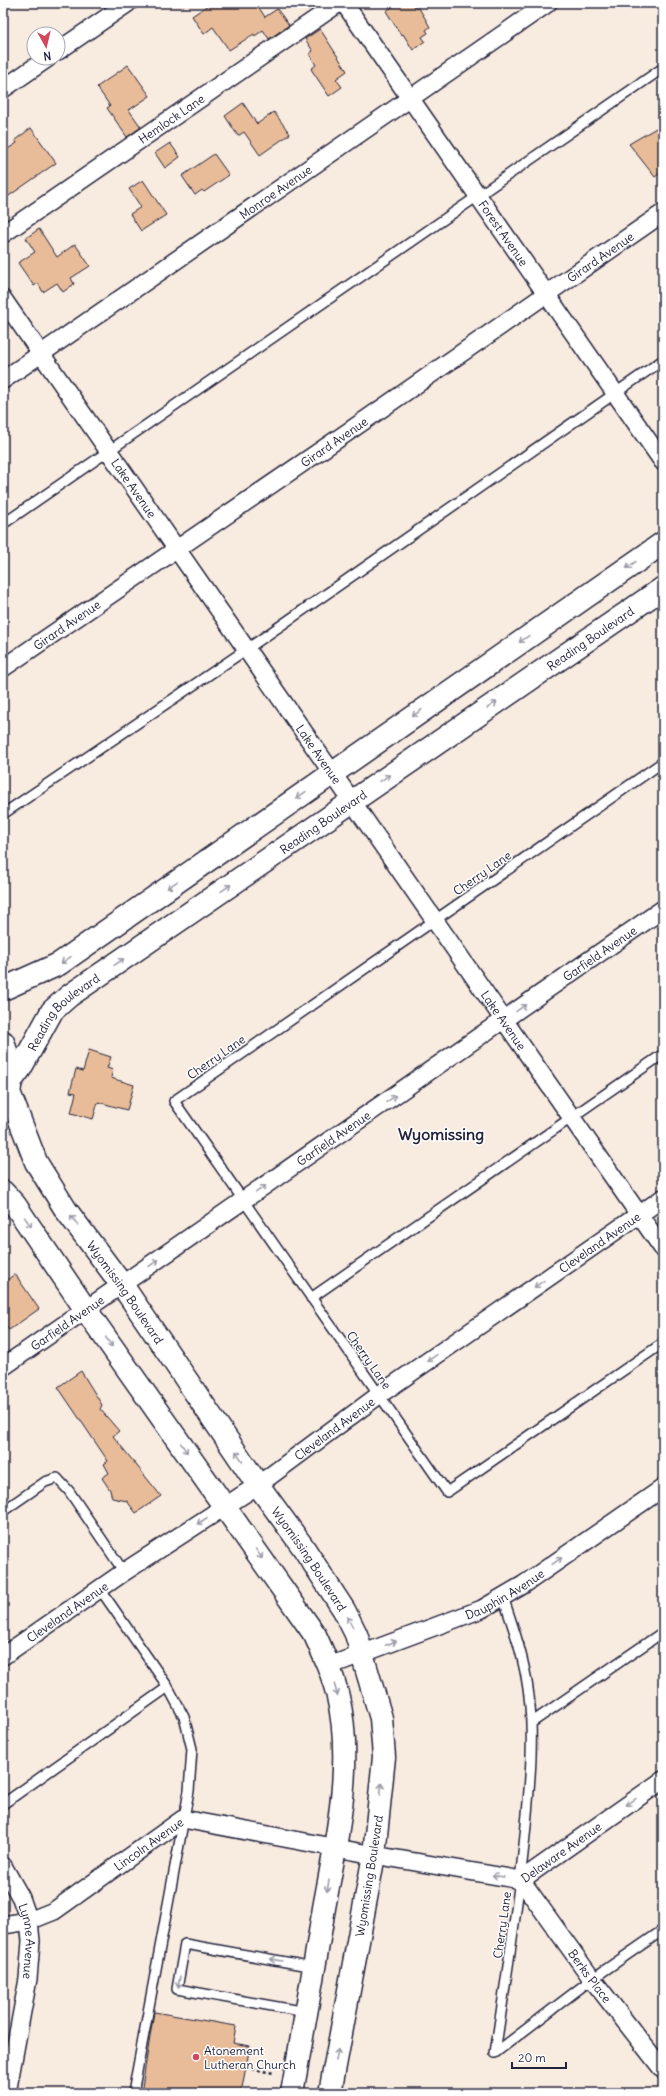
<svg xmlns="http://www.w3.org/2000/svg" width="666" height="2096" font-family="Delius,sans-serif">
<rect width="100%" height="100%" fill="#f8ebe0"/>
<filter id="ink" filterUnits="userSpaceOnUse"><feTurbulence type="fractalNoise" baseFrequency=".025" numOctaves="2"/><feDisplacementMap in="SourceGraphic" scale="8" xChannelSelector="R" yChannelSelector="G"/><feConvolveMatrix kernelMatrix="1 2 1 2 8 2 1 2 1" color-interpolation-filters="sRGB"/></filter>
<g filter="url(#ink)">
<path fill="#e8bc98" stroke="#22223b" d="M211 3H256L265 17 277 9 289 25 269 39 263 30 255 36 254 34 229 50 213 27 204 34 192 16Z
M398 3H412L416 9 419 8 430 27 426 30 428 33 422 37 425 41 413 50 403 34 401 35 386 11Z
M320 29 347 71 336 79 342 87 329 96 311 69 316 65 309 54 313 51 305 39Z
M128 65 150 96 129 110 141 127 127 137 107 108 110 106 97 87Z
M243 103 257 124 274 112 290 134 260 155 244 132 238 136 225 116Z
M663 124V171L655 177 629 144Z
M31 128 56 163 3 200V152L17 143 15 140Z
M170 143 180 157 165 168 155 153Z
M214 154 229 175 204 192 202 190 195 195 182 176Z
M143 180 166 215 141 231 130 214 141 207 129 189Z
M39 229 57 257 75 244 90 266 71 278 74 284 63 292 57 283 43 292 38 283 34 286 18 263 35 252 26 238Z
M89 1050 111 1057 107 1068 113 1070 111 1078 134 1085 127 1110 98 1102 93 1119 71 1113 76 1093 70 1092 76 1069 83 1071Z
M15 1274 39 1309 9 1330 3 1323V1283Z
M81 1371 102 1405 100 1409 119 1431 113 1436 161 1496 136 1513 127 1501 112 1498 110 1490 102 1478 109 1473 104 1464 108 1461 58 1387Z
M154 2012 236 2026 233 2043 250 2046 241 2093H141Z"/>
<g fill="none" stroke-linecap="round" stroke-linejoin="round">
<defs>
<path id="lane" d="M3 524 663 68
M663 762 174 1101 447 1492 663 1343
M3 814 247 649 663 360
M311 1298 663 1054
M3 1511 45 1482 57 1478 69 1491 124 1572
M100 1589 168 1687 184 1717 192 1749 189 1791 133 2093
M503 1597C514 1629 525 1661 529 1696 534 1739 530 1782 526 1825 519 1902 506 1977 495 2053L592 1979 663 1930
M531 1723 663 1632
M3 1804 168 1687
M306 2012 177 1989 185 1944 314 1967"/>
<g id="street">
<path id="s1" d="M344 3 663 462"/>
<path d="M58 51 128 3"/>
<path d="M3 89 48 58"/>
<path id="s2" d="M3 234 339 3"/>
<path id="s3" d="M3 299 663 1249"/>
<path id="s4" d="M3 380 548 3"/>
<path id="s5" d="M3 668 345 434 663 213"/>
<path id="s6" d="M3 1367 663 909"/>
<path id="s7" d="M3 1656 124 1572 258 1485 379 1395 663 1198"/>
<path id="s8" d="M329 1666 482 1609 523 1585 663 1488"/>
<path id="s9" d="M3 1866 21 1898 29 1921 31 1941 28 1979 7 2093"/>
<path id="s10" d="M521 1880 592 1979 663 2070"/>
<path id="s11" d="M3 1925 29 1921 54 1911 183 1819 374 1855 521 1880 663 1780"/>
</g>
<g id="secondary">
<path d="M3 989 59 964 663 543"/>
<path d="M3 1042 11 1066 10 1087"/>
<path id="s12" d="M11 1081 20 1069 52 1011 69 996 663 588"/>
<path id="s13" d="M9 1092 36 1162 66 1210 122 1285 258 1485 303 1547 344 1610 356 1634 381 1718 384 1757 374 1855 330 2093"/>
<path d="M3 1192 15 1205 86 1310 315 1635C324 1655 333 1675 338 1697 354 1762 336 1843 324 1908 314 1970 303 2031 292 2093"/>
</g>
</defs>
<use href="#lane" stroke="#22223b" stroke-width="12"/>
<use href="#street" stroke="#22223b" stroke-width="20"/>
<use href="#secondary" stroke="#22223b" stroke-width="25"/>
<path stroke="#22223b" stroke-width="2.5" stroke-dasharray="3 3" stroke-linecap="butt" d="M246 2068 274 2073"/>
<use href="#lane" stroke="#fff" stroke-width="9"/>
<use href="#street" stroke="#fff" stroke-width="17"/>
<use href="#secondary" stroke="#fff" stroke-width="22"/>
</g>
<defs><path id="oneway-shaft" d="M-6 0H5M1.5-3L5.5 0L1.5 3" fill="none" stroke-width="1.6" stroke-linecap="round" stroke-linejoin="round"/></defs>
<g stroke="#9c9ca7">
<use href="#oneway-shaft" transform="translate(631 565) rotate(145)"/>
<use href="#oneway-shaft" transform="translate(524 639) rotate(145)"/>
<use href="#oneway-shaft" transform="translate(492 705) rotate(-34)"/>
<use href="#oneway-shaft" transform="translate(417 713) rotate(145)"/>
<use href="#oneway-shaft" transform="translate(385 778) rotate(-34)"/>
<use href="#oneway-shaft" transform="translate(301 795) rotate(145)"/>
<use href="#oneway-shaft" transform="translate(172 885) rotate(145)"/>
<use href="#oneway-shaft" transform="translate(226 888) rotate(-35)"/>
<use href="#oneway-shaft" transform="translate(66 960) rotate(145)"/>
<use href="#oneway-shaft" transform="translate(119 962) rotate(-35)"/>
<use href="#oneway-shaft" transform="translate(521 1008) rotate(-35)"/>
<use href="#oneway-shaft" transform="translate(391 1099) rotate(-35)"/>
<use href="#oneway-shaft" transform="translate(261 1189) rotate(-35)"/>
<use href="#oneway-shaft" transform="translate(74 1220) rotate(-127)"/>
<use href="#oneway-shaft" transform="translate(28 1222) rotate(55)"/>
<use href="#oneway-shaft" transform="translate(154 1263) rotate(-35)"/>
<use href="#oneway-shaft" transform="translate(539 1284) rotate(145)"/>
<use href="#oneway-shaft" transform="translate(109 1342) rotate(55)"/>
<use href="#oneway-shaft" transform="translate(432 1358) rotate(145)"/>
<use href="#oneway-shaft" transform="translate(184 1448) rotate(55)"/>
<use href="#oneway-shaft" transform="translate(239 1456) rotate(-124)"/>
<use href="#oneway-shaft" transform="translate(202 1521) rotate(147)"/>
<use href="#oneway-shaft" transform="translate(259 1554) rotate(56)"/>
<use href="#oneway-shaft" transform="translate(557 1561) rotate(-35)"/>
<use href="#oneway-shaft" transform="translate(350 1622) rotate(-117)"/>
<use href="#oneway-shaft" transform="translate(391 1643) rotate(-21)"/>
<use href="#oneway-shaft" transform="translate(336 1690) rotate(73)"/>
<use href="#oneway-shaft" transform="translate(381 1789) rotate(-85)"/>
<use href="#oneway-shaft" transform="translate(631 1802) rotate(145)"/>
<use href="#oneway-shaft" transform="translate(498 1876) rotate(-171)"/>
<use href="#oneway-shaft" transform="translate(328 1886) rotate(100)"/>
<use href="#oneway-shaft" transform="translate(276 1960) rotate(-170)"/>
<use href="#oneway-shaft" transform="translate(179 1982) rotate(100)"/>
<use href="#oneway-shaft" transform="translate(337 2055) rotate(-79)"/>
</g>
</g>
<circle fill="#d1495b" stroke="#fff" stroke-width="1.5" cx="196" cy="2057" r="4"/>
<g text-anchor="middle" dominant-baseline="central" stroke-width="3" stroke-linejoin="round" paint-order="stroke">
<g font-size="12" fill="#22223b" stroke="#fff">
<text stroke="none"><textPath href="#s2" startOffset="204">Hemlock Lane</textPath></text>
<text stroke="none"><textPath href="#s4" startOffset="331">Monroe Avenue</textPath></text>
<text stroke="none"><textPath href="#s1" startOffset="280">Forest Avenue</textPath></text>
<text stroke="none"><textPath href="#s5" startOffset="725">Girard Avenue</textPath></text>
<text stroke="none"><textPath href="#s5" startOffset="401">Girard Avenue</textPath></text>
<text stroke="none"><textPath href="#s3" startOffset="230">Lake Avenue</textPath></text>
<text stroke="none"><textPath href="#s5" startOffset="77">Girard Avenue</textPath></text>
<text stroke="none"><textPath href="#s12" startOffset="736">Reading Boulevard</textPath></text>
<text stroke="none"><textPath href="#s3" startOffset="554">Lake Avenue</textPath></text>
<text stroke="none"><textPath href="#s12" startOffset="412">Reading Boulevard</textPath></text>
<text transform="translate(482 873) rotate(-35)">Cherry Lane</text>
<text stroke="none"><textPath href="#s6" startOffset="726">Garfield Avenue</textPath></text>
<text stroke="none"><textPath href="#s12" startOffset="88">Reading Boulevard</textPath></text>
<text stroke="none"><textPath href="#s3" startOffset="878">Lake Avenue</textPath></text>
<text transform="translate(216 1057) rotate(-35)">Cherry Lane</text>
<text stroke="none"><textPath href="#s6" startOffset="402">Garfield Avenue</textPath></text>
<text stroke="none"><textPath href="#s7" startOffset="726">Cleveland Avenue</textPath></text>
<text stroke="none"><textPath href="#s13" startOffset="233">Wyomissing Boulevard</textPath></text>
<text stroke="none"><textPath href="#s6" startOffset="78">Garfield Avenue</textPath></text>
<text transform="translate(369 1360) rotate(55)">Cherry Lane</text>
<text stroke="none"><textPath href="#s7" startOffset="402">Cleveland Avenue</textPath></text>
<text stroke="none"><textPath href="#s13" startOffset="557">Wyomissing Boulevard</textPath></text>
<text stroke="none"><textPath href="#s8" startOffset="190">Dauphin Avenue</textPath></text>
<text stroke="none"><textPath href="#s7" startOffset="78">Cleveland Avenue</textPath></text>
<text stroke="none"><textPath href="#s11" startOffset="169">Lincoln Avenue</textPath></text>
<text stroke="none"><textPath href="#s11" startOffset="604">Delaware Avenue</textPath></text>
<text transform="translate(369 1876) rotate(-81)">Wyomissing Boulevard</text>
<text transform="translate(502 1925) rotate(-82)">Cherry Lane</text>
<text stroke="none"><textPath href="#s9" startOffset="81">Lynne Avenue</textPath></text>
<text stroke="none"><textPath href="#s10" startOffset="118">Berks Place</textPath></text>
</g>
<g font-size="12" fill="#22223b" stroke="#fff" text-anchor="start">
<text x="204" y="2050">Atonement<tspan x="204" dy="14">Lutheran Church</tspan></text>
</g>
<g font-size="16" font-weight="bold" fill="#22223b" stroke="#fff">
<text x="441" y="1134">Wyomissing</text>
</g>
</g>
<rect width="666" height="2096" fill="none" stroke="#fff" stroke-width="16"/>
<rect x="8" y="8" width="650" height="2080" fill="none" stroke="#22223b" stroke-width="1.5" filter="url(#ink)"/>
<g transform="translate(46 46) rotate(172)"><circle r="19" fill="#ffffff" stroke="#a7a7b1"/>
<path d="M0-3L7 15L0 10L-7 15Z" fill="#d1495b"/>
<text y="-6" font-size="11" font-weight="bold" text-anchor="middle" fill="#22223b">N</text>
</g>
<path d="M512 2062v6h54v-6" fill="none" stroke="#22223b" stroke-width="2"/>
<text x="518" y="2062" font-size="12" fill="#22223b" stroke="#ffffff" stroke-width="3" paint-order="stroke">20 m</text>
</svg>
